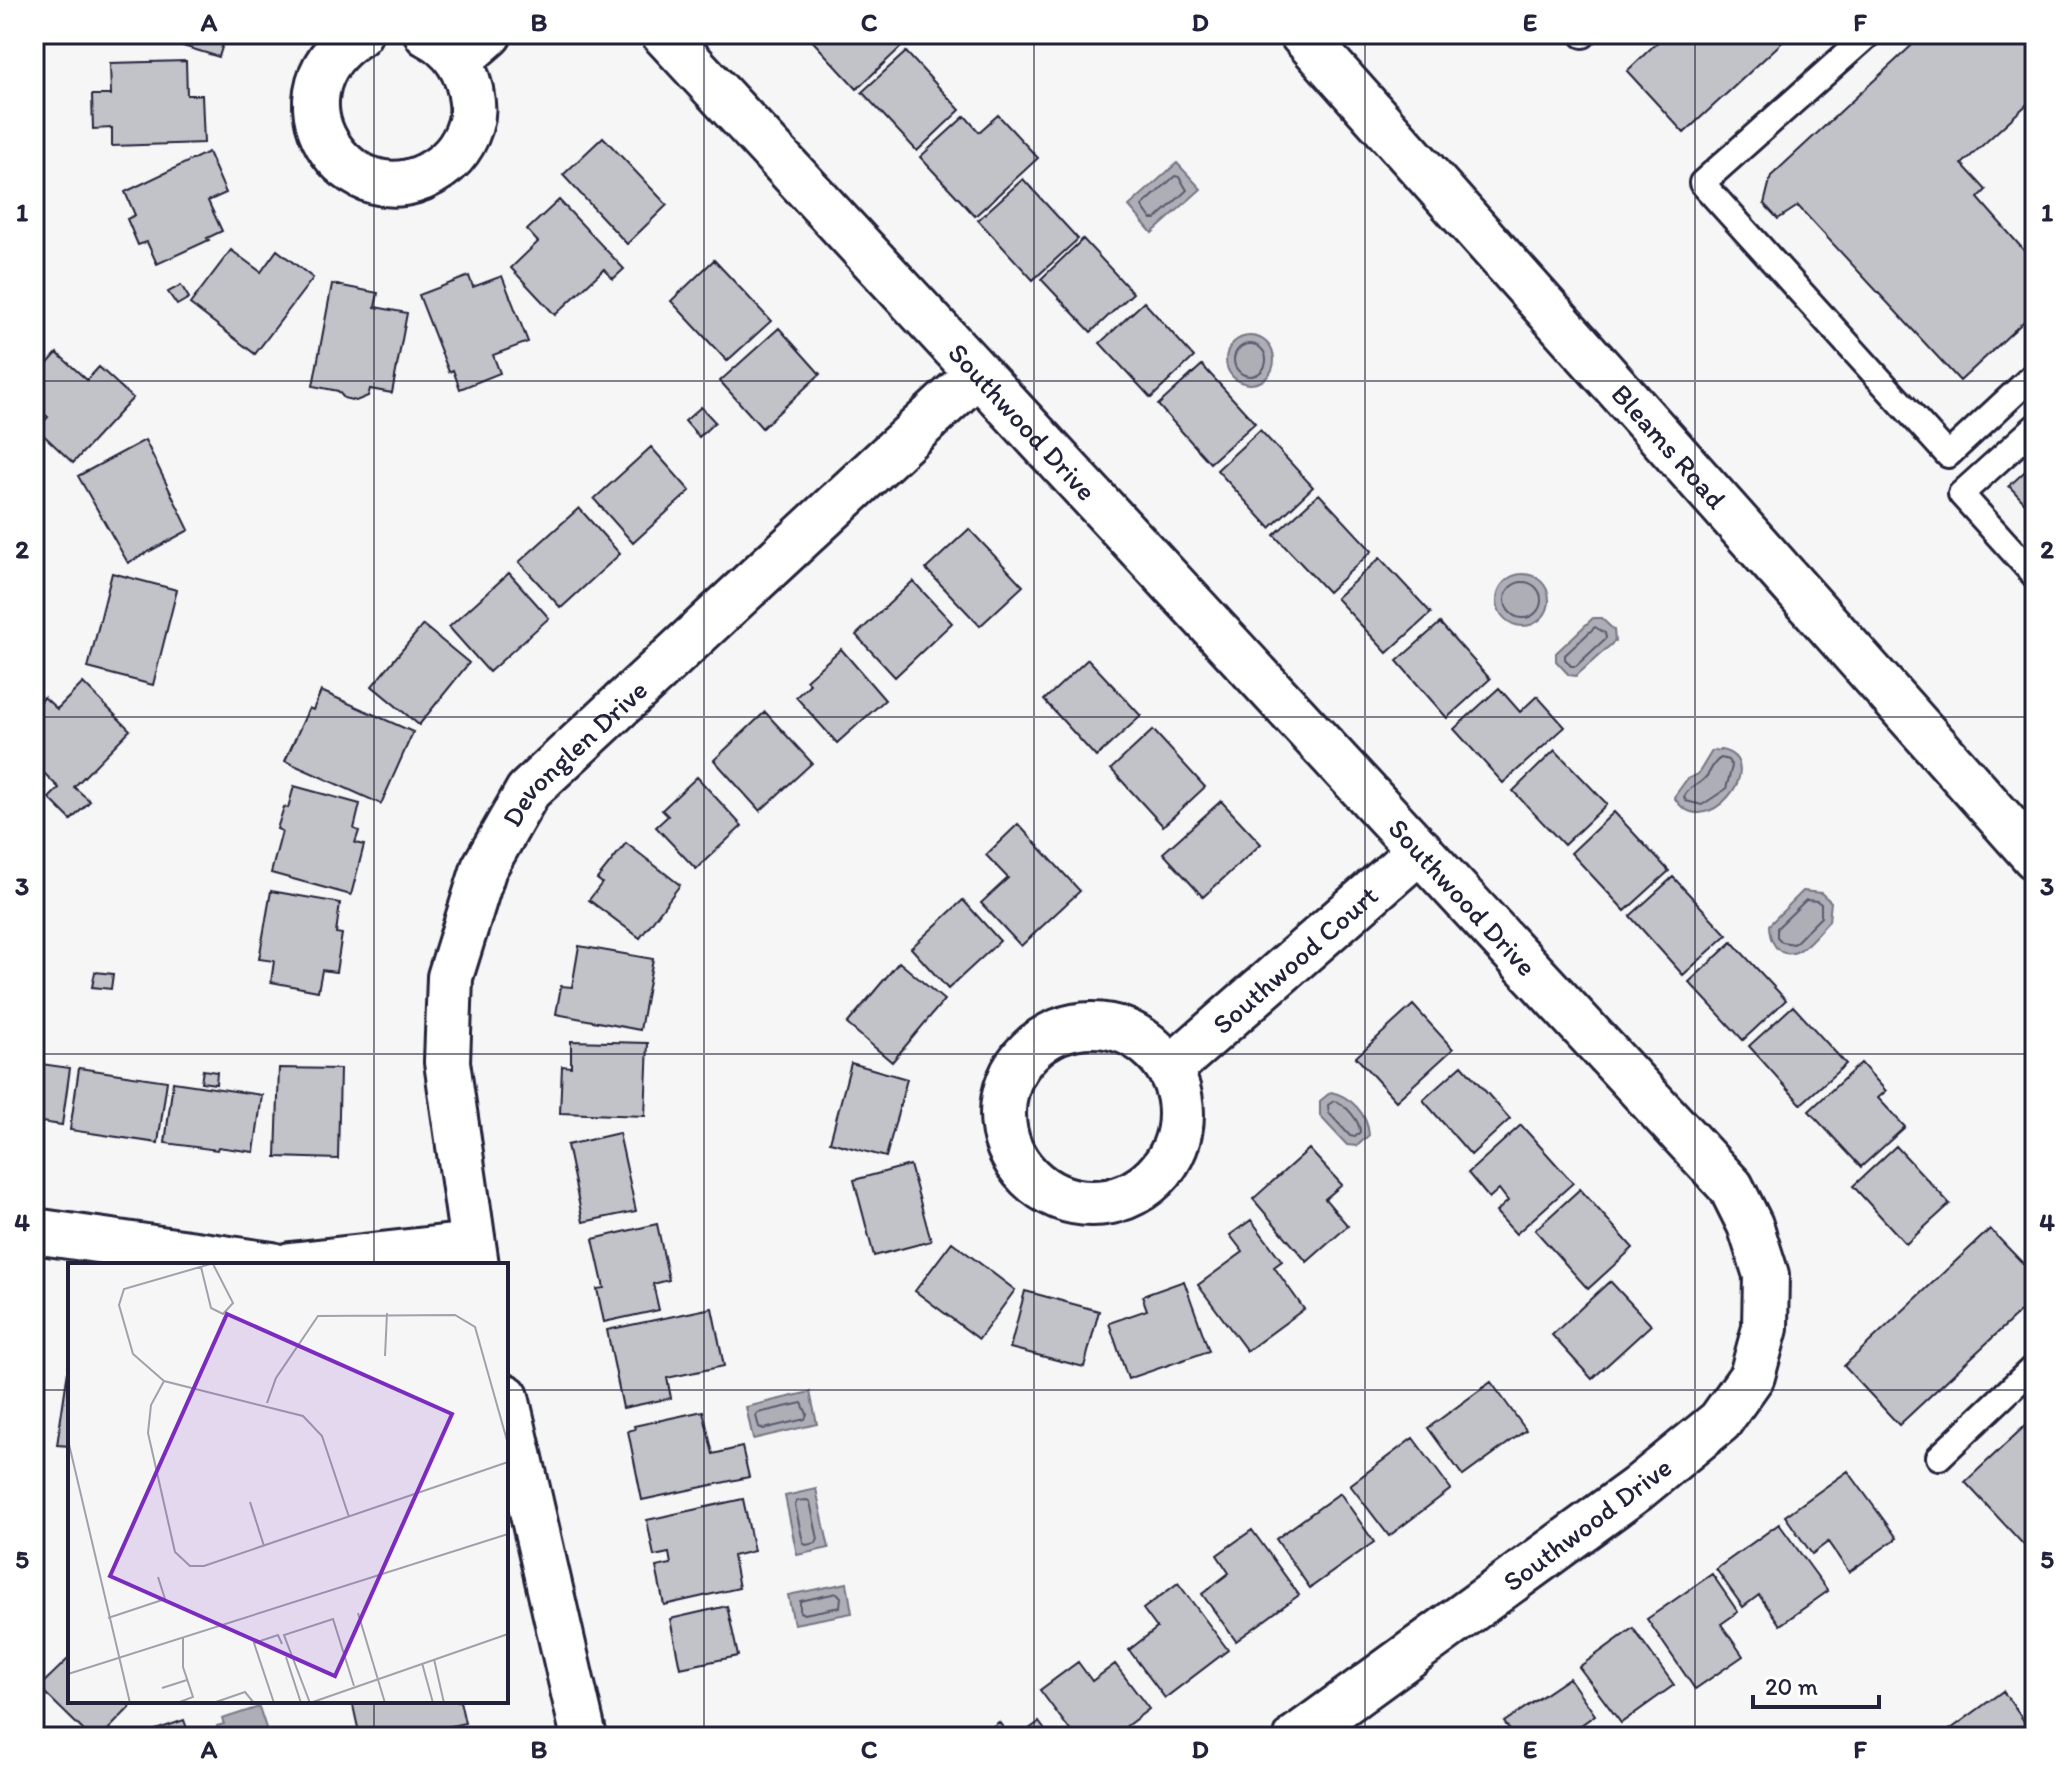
<svg xmlns="http://www.w3.org/2000/svg" width="2069" height="1771" font-family="Itim,sans-serif">
<rect width="100%" height="100%" fill="#f6f6f7"/>
<filter id="ink" filterUnits="userSpaceOnUse"><feTurbulence type="fractalNoise" baseFrequency=".0125" numOctaves="2"/><feDisplacementMap in="SourceGraphic" scale="16" xChannelSelector="R" yChannelSelector="G"/><feConvolveMatrix kernelMatrix="1 2 1 2 8 2 1 2 1" color-interpolation-filters="sRGB"/></filter>
<g filter="url(#ink)">
<path fill="#aeaeb7" stroke="#767685" stroke-width="2" d="M1177 163 1201 189 1152 233 1129 206Z
M1226 360a24 24 0 1 1 48 0a24 24 0 1 1-48 0Z
M1497 600a26 26 0 1 1 52 0a26 26 0 1 1-52 0Z
M1593 618H1601L1614 630 1615 641 1576 676 1569 675 1556 661V653Z
M1721 750C1773 761 1704 848 1674 797L1687 779 1698 774 1712 751Z
M1803 891 1821 893 1831 902 1829 921C1820 930 1807 948 1796 952 1777 959 1769 939 1769 925Z
M1331 1092C1351 1096 1368 1115 1369 1135L1357 1146 1347 1145 1320 1116V1101Z
M810 1392 817 1424 753 1439 746 1407Z
M816 1489 829 1548 797 1555 785 1496Z
M847 1583 852 1613 794 1624 788 1595Z
M259 1707 269 1737H221L217 1726 224 1724 222 1719Z"/>
<g fill="none" stroke-linecap="round" stroke-linejoin="round">
<path stroke="#5a5a6d" stroke-width="2" d="M1175 176 1179 177 1187 190 1156 219H1151L1142 206Z
M1234 360a16 16 0 1 1 32 0a16 16 0 1 1-32 0Z
M1505 600a18 18 0 1 1 36 0a18 18 0 1 1-36 0Z
M1595 627 1605 633 1606 638 1576 666H1571L1565 659V655Z
M1721 758 1728 760 1732 766 1726 789 1702 805 1686 801 1684 797C1689 786 1697 787 1704 779 1712 772 1711 763 1721 758Z
M1806 900 1817 901 1821 904V917L1794 944 1782 942 1777 937V928Z
M1334 1101C1345 1103 1360 1121 1360 1132L1355 1137 1350 1136 1329 1113 1328 1105Z
M802 1403 807 1414 805 1419 763 1429 759 1427 756 1416 758 1413Z
M807 1500 810 1502 818 1539 816 1543 806 1545 803 1542 795 1505 797 1501Z
M837 1593 841 1597 840 1607 804 1614 800 1612V1601Z"/>
</g>
<path fill="#c2c2c9" stroke="#22223b" stroke-width="2" d="M172 34H226L219 57 170 42Z
M806 34H890L901 47 857 89Z
M1666 34H1791L1684 133 1627 71Z
M1924 34H2035V97L1962 164 1986 190 1978 198 2035 263V311L1960 381 1798 206 1778 219 1764 204 1771 176Z
M906 52 960 110 917 151 862 92Z
M186 61 187 95H202L204 143 112 146V128L93 129 92 95H111L110 63Z
M998 115 1038 158 975 216 920 157 965 116 979 132Z
M603 137 667 205 627 244 563 175Z
M208 152 226 193 208 201 222 231 207 238 209 240 157 264 147 242 138 245 127 219 135 215 125 192Z
M1023 179 1078 239 1033 280 978 220Z
M559 200 624 269 613 279 604 269 555 315 511 268 538 242 527 230Z
M1083 239 1133 293 1091 332 1041 279Z
M231 250 261 272 277 250 313 278 255 354 190 304Z
M714 260 771 321 727 361 671 301Z
M469 276 473 287 502 276 528 342 493 355 500 373 460 389 453 370 449 372 419 295Z
M332 284 378 293 375 307 407 313 392 393 370 389 368 396 356 401 344 398 338 391 313 386Z
M181 285 189 298 177 305 168 292Z
M1144 302 1194 357 1151 398 1100 343Z
M779 328 820 374 762 428 720 381Z
M57 353 87 380 99 367 133 398 73 463 37 429 48 417 34 405V379Z
M1202 365 1255 423 1210 463 1158 405Z
M701 407 715 422 699 437 685 421Z
M1260 430 1313 487 1270 528 1217 470Z
M145 440 189 530 128 563 78 476Z
M651 447 690 491 633 543 594 499Z
M2035 462V514L2009 486Z
M1319 494 1372 551 1328 592 1274 535Z
M579 508 620 554 561 608 519 562Z
M969 529 1023 586 980 626 926 569Z
M1380 558 1431 613 1387 653 1336 598Z
M112 573 177 590 153 685 88 668Z
M509 573 549 618 489 672 449 627Z
M913 581 952 623 895 677 856 635Z
M1440 623 1490 679 1447 718 1397 661Z
M423 625 469 663 419 725 372 686Z
M841 649 885 700 837 743 796 697 810 684 806 680Z
M1088 659 1141 716 1096 757 1044 700Z
M83 683 130 730 74 787 90 801 71 820 49 798 59 788 34 763V708L44 697 57 709Z
M1499 688 1520 712 1537 696 1565 727 1503 783 1454 729Z
M321 691 413 732 381 804 285 761 309 708 313 710Z
M765 712 812 763 760 811 714 760Z
M1153 730 1205 787 1163 826 1111 769Z
M1555 750 1607 804 1564 845 1513 791Z
M697 777 742 826 696 869 656 827 668 816 662 810Z
M294 786 360 804 354 829 359 831 355 843 364 845 351 895 271 873 282 831 277 829 284 807 288 808Z
M1221 801 1261 844 1203 897 1163 853Z
M1614 812 1669 871 1625 911 1571 853Z
M1018 824 1080 891 1021 946 981 903 1008 878 986 855Z
M626 843 680 885 640 938 589 900 602 883 597 879Z
M1673 877 1727 935 1683 975 1630 916Z
M271 891 340 903 336 933 342 934 336 972 322 970 318 991 271 982 274 961 259 959Z
M963 900 1000 941 948 989 911 948Z
M1732 942 1786 1000 1743 1040 1689 982Z
M579 946 653 959 640 1030 556 1014 561 986 572 987Z
M899 962 944 1000 892 1062 847 1024Z
M95 972 113 974 111 989 92 987Z
M1413 1005 1453 1049 1396 1101 1356 1057Z
M1793 1006 1846 1064 1801 1104 1749 1046Z
M571 1041 648 1043 645 1116 560 1113 562 1066 571 1067Z
M34 1063 70 1068 62 1125 34 1121Z
M851 1063 907 1079 886 1157 830 1142Z
M1861 1063 1886 1091 1878 1098 1905 1127 1861 1167 1809 1111Z
M1462 1065 1510 1119 1471 1155 1423 1100Z
M79 1068 167 1081 158 1143 70 1130Z
M279 1068 340 1069 338 1159 276 1157Z
M203 1070 217 1072 216 1084 201 1082Z
M173 1082 262 1095 254 1152 218 1147 217 1150 165 1143Z
M1521 1125 1573 1183 1516 1234 1496 1212 1508 1201 1499 1189 1489 1198 1468 1173Z
M619 1133 636 1211 583 1222 567 1145Z
M1896 1146 1950 1204 1906 1244 1853 1186Z
M1309 1149 1342 1185 1325 1199 1348 1226 1307 1262 1253 1199Z
M910 1165 931 1241 874 1256 854 1180Z
M1580 1189 1633 1248 1588 1289 1535 1230Z
M1251 1220 1282 1261 1274 1267 1304 1309 1247 1351 1198 1285 1243 1252 1230 1235Z
M657 1224 669 1280 653 1284 659 1310 604 1322 597 1289 604 1288 593 1239Z
M1990 1229 2035 1276V1298L1899 1425 1844 1366Z
M952 1242 1015 1290 979 1339 915 1291Z
M1184 1281 1209 1351 1128 1379 1109 1323 1147 1310 1142 1296Z
M1610 1281 1651 1325 1592 1379 1552 1335Z
M1025 1291 1099 1311 1084 1367 1010 1348Z
M712 1308 724 1366 667 1378 671 1398 623 1408 607 1330Z
M70 1357V1446L57 1445Z
M1491 1382 1526 1430 1463 1476 1428 1428Z
M703 1411 713 1454 742 1447 749 1477 642 1500 628 1431 635 1429 634 1426Z
M2028 1423 2035 1430V1557L1965 1482Z
M1413 1438 1451 1489 1389 1536 1350 1485Z
M1848 1471 1897 1538 1849 1572 1828 1542 1812 1554 1785 1516Z
M1340 1493 1374 1542 1310 1588 1276 1539Z
M743 1499 754 1551 733 1556 739 1588 664 1605 656 1567 671 1564 669 1553 654 1556 647 1520Z
M1779 1524 1828 1591 1780 1625 1759 1595 1743 1607 1716 1569Z
M1252 1530 1299 1595 1236 1641 1202 1594 1229 1573 1217 1555Z
M1712 1574 1738 1612 1721 1624 1743 1656 1695 1689 1647 1619Z
M1178 1583 1228 1650 1165 1698 1129 1650 1157 1628 1143 1609Z
M727 1606 738 1656 680 1668 670 1619Z
M1633 1628 1674 1685 1621 1723 1579 1667Z
M70 1657V1701H136L101 1737H90L39 1687Z
M1078 1662 1092 1681 1115 1664 1149 1709 1112 1737H1075L1040 1690Z
M1569 1678 1595 1715 1577 1728 1584 1737H1515L1504 1722Z
M2003 1691 2035 1737H1940Z
M352 1701H460L465 1723 402 1737H360Z
M184 1720 190 1737H136Z
M999 1722 1010 1737H978Z
M1039 1722 1050 1737H1018Z"/>
<g fill="none" stroke-linecap="round" stroke-linejoin="round">
<defs>
<path id="service" d="M1869 34 1702 183 1948 455 2035 374
M1583 35V34
M2035 427 1961 494 2035 576
M1939 1457 2035 1366"/>
<g id="minor">
<path d="M359 34C256 98 359 237 447 162 463 148 475 123 472 102 469 72 455 48 427 34"/>
<path id="s1" d="M664 34 1731 1187 1750 1225 1766 1275 1765 1328 1752 1376 1720 1421 1637 1489 1297 1737"/>
<path d="M459 60 489 34"/>
<circle cx="1092" cy="1114" r="89"/>
<path id="s2" d="M1170 1069 1420 850"/>
<path d="M34 1231 272 1265"/>
<path d="M290 1265 471 1245"/>
<path id="s3" d="M476 1265 447 1062 450 977 484 868 528 791 977 374"/>
<path d="M506 1397 584 1737"/>
</g>
<g id="secondary">
<path id="s4" d="M1302 34 2035 857"/>
</g>
</defs>
<use href="#service" stroke="#22223b" stroke-width="30"/>
<use href="#minor" stroke="#22223b" stroke-width="50"/>
<use href="#secondary" stroke="#22223b" stroke-width="50"/>
<use href="#service" stroke="#fff" stroke-width="24"/>
<use href="#minor" stroke="#fff" stroke-width="44"/>
<use href="#secondary" stroke="#fff" stroke-width="44"/>
</g>
</g>
<path fill="none" stroke="#22223b" stroke-width="2" stroke-opacity="0.55" d="M374 34V1265M704 34V1737M1034 34V1737M1365 34V1737M1695 34V1737M34 381H2035M34 717H2035M34 1054H2035M34 1390H70M506 1390H2035M374 1701V1737"/>
<g text-anchor="middle" dominant-baseline="central" stroke-width="6" stroke-linejoin="round" paint-order="stroke">
<g font-size="28" fill="#22223b" stroke="#fff">
<text stroke="none"><textPath href="#s1" startOffset="528">Southwood Drive</textPath></text>
<text stroke="none"><textPath href="#s4" startOffset="552">Bleams Road</textPath></text>
<text stroke="none"><textPath href="#s3" startOffset="552">Devonglen Drive</textPath></text>
<text stroke="none"><textPath href="#s1" startOffset="1176">Southwood Drive</textPath></text>
<text stroke="none"><textPath href="#s2" startOffset="166">Southwood Court</textPath></text>
<text transform="translate(1587 1524) rotate(-37)">Southwood Drive</text>
</g>
</g>
<g transform="translate(68 1263)">
<rect width="440" height="440" fill="#f6f6f7"/>
<path fill="none" stroke="#a1a1ac" stroke-width="2" d="M146 0 56 26 51 42 65 91 96 118 235 153 254 173 281 254M133 4 143 45 155 51 165 40 145 1M317 93 319 50M96 118 83 142 80 170 107 289 122 303H136L440 199M199 140 208 115 250 53 387 52 407 64 440 181M0 177 62 440M182 239 196 283M290 350 317 440M40 355 97 336 90 314M218 394 233 440M366 396 376 440M354 400 365 440M0 411 440 271M94 425 119 417M109 440 125 434 115 404V375M145 440 177 429 186 440M206 440 186 380 210 372 214 381M242 440 440 371M242 440 216 372 265 356 286 423"/>
<path fill="#7b2cbf" fill-opacity="0.15" stroke="#7b2cbf" stroke-width="4" d="M159 51 384 151 267 413 42 313Z"/>
<rect width="440" height="440" fill="none" stroke="#22223b" stroke-width="4"/>
</g>
<rect width="2069" height="1771" fill="none" stroke="#fff" stroke-width="88"/>
<path d="M1753 1695v12h126v-12" fill="none" stroke="#22223b" stroke-width="4"/>
<text x="1765" y="1695" font-size="24" fill="#22223b" stroke="#ffffff" stroke-width="6" paint-order="stroke">20 m</text>
<rect x="44" y="44" width="1981" height="1683" fill="none" stroke="#22223b" stroke-width="3"/>
<g font-size="26" text-anchor="middle" font-weight="bold" fill="#22223b">
<text x="209" y="31">A</text>
<text x="539" y="31">B</text>
<text x="869" y="31">C</text>
<text x="1200" y="31">D</text>
<text x="1530" y="31">E</text>
<text x="1860" y="31">F</text>
<text x="22" y="221">1</text>
<text x="2047" y="221">1</text>
<text x="22" y="558">2</text>
<text x="2047" y="558">2</text>
<text x="22" y="895">3</text>
<text x="2047" y="895">3</text>
<text x="22" y="1231">4</text>
<text x="2047" y="1231">4</text>
<text x="22" y="1568">5</text>
<text x="2047" y="1568">5</text>
<text x="209" y="1758">A</text>
<text x="539" y="1758">B</text>
<text x="869" y="1758">C</text>
<text x="1200" y="1758">D</text>
<text x="1530" y="1758">E</text>
<text x="1860" y="1758">F</text>
</g>
</svg>
